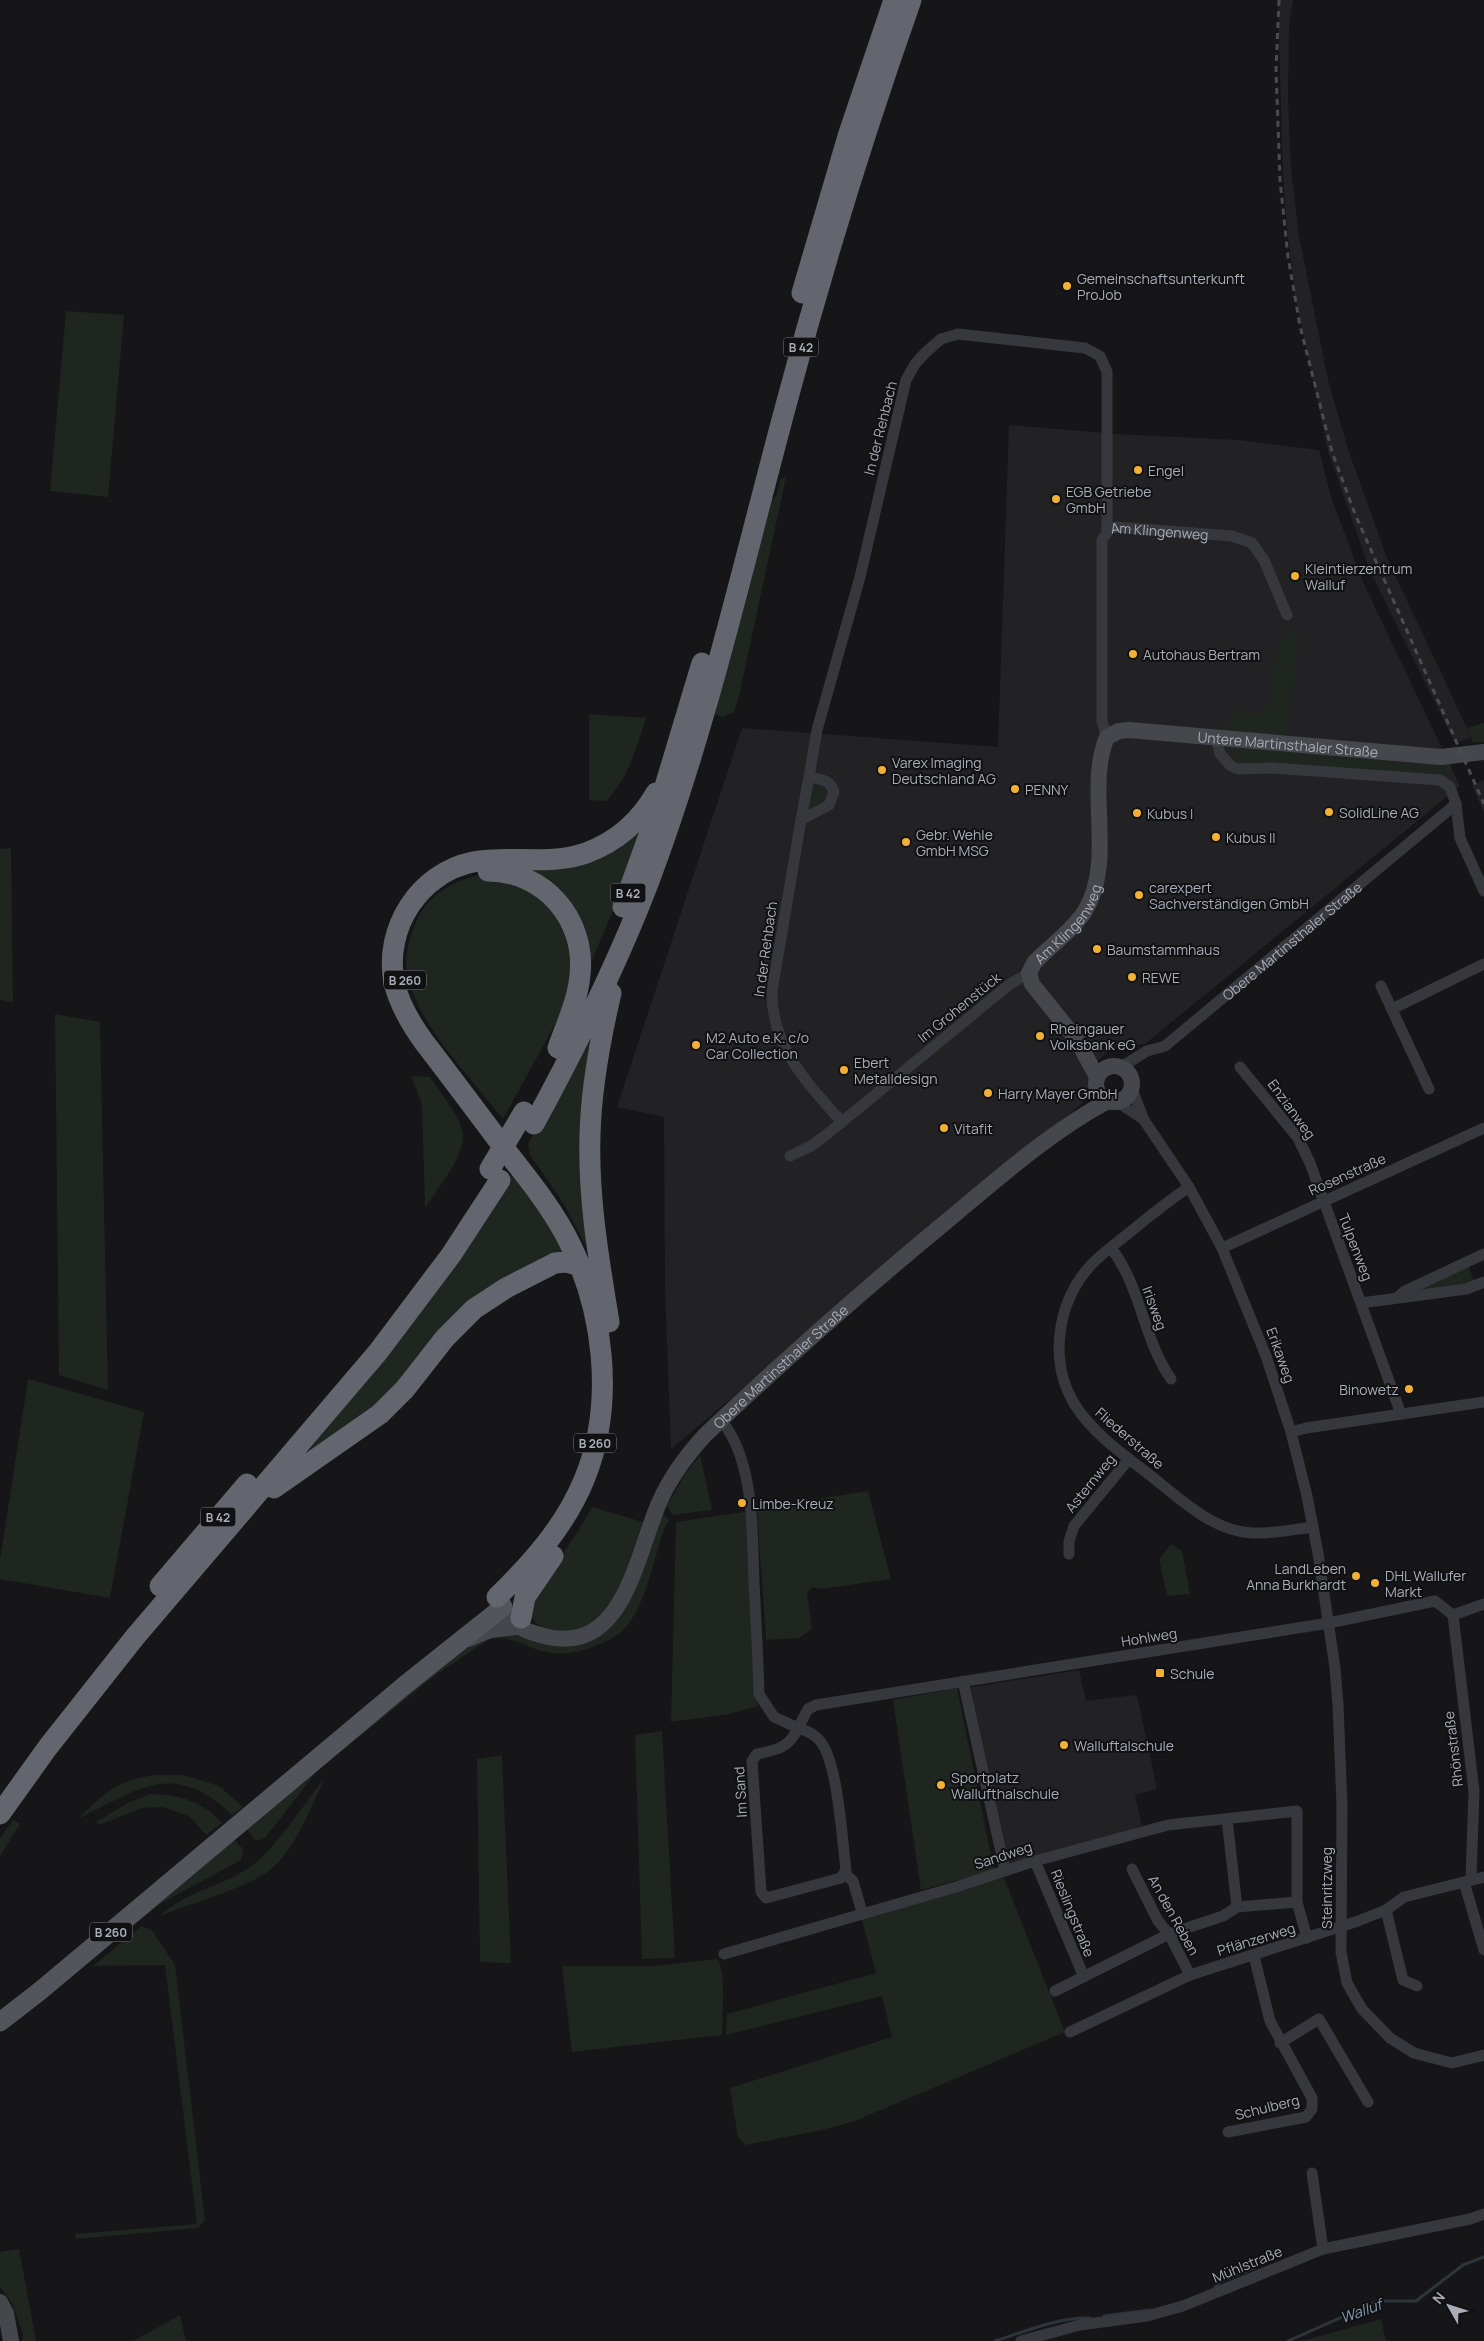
<svg xmlns="http://www.w3.org/2000/svg" width="1484" height="2341" font-family="Manrope,sans-serif">
<rect width="100%" height="100%" fill="#161618"/>
<path fill="#222225" d="M1278 0H1293L1289 26 1288 98 1291 169 1299 236 1328 380 1349 452 1387 558 1467 728 1470 738 1456 743V745L1370 571 1328 451 1295 296 1287 227 1283 176Z
M1009 425 1115 434 1239 440 1319 450 1331 497 1363 582 1460 786 1145 1044 1111 1049 1086 1071 1090 1089 1087 1099 671 1449 665 1288 664 1117 617 1107 742 728 998 747Z
M1484 780V812L1472 786Z
M1079 1670 1086 1701 1137 1695 1157 1789 1135 1795 1142 1826 1010 1867 967 1688Z"/>
<path fill="#1e261f" d="M66 311 124 315 108 497 50 491Z
M786 477 739 696 734 712 723 717 715 714 768 504 776 496 781 479Z
M1297 630 1289 735 1222 730 1223 723H1232L1233 712 1262 714 1263 706H1271L1277 639Z
M589 714 646 718C636 748 629 778 606 801L589 800Z
M1484 723V742L1473 743 1467 728Z
M1236 746 1387 760 1391 764 1413 765 1412 773 1237 765 1234 754Z
M1419 759 1450 762 1452 769 1448 775 1420 773 1418 771Z
M818 785 825 790V799L807 810 810 789Z
M646 812 618 899 585 976 579 928 501 863H543Z
M11 848 13 1002 0 1000V849Z
M484 874 543 892 576 949 565 1006 503 1119C472 1079 417 1024 407 974 404 957 409 938 416 922 429 893 454 880 484 874Z
M55 1014 100 1022 108 1390 59 1375Z
M602 1017 594 1261 564 1204 530 1155 528 1144 573 1062Z
M411 1076 430 1077C440 1093 457 1111 462 1130 469 1152 437 1189 425 1208L422 1104Z
M517 1167 572 1258 515 1278 399 1388 300 1462 317 1434Z
M1468 1264 1474 1282 1406 1294Z
M28 1379 144 1412 110 1598 0 1579V1560Z
M700 1455 712 1510 672 1515 667 1506 685 1474Z
M868 1491 891 1579 821 1589 812 1587 807 1593 812 1629 799 1638 766 1640 757 1511 760 1508Z
M592 1507 643 1522C630 1562 610 1646 550 1630 533 1626 529 1614 528 1599 552 1569 574 1541 592 1507Z
M660 1510 669 1520 664 1529C654 1559 644 1614 619 1634 612 1639 603 1643 595 1646 580 1652 562 1656 546 1652 526 1648 509 1633 488 1640L437 1674 317 1771 265 1838 256 1841 245 1827 462 1651 492 1633 600 1632Z
M744 1512 747 1513 756 1697 758 1706 729 1714 671 1722 676 1522Z
M1171 1544 1182 1551 1190 1594 1167 1596 1159 1559Z
M957 1688 994 1870 921 1890 893 1700Z
M662 1731 675 1958 642 1959 635 1735Z
M502 1755 511 1963 480 1962 477 1759Z
M154 1775H183L219 1786 243 1807 232 1815C173 1758 138 1790 77 1819 107 1792 114 1782 154 1775Z
M324 1779C311 1808 293 1855 266 1873 238 1891 192 1903 160 1916 183 1894 217 1887 244 1871 274 1853 301 1807 324 1779Z
M151 1794C179 1795 203 1801 222 1823L206 1835 189 1816 162 1807 141 1808 100 1825 96 1822 128 1803Z
M13 1820 20 1824 0 1856V1838Z
M233 1838 243 1849 241 1860 160 1904 0 2032V2028Z
M1004 1878 1065 2032 855 2121 822 2130 745 2145 738 2137 730 2088 892 2037 882 1996 726 2035 727 2014 876 1973 861 1916 944 1892Z
M142 1926 152 1930 175 1965 205 2220 198 2228 76 2239 75 2234 197 2224 165 1965 93 1966Z
M717 1959C727 1970 722 2018 722 2035L572 2052 562 1966H655Z
M19 2249 36 2341H22L23 2334 12 2303 0 2287V2252Z
M180 2315 186 2341H133Z
M1381 2319 1386 2341H1302Z"/>
<g fill="none" stroke-linecap="round" stroke-linejoin="round">
<path stroke="#2c353c" stroke-width="3" d="M1215 2287 1221 2281 1254 2268
M1104 2316 1150 2310
M995 2341C1026 2331 1059 2317 1090 2318
M1288 2341 1378 2301H1416L1463 2265 1484 2257"/>
<g stroke="#37383d" stroke-width="11">
<path id="s1" d="M1107 737 1102 721V540L1110 528 1116 527 1232 536 1252 543 1264 560 1287 615"/>
<path d="M809 777 817 730 860 577 906 380 915 364 926 352 941 339 958 334 1085 348 1100 356 1107 372V531"/>
<path d="M1456 804 1460 838 1484 891"/>
<path d="M801 820 809 777C820 779 831 780 834 792L829 805 801 820 772 991C771 1046 807 1083 841 1121"/>
<path d="M1381 986 1429 1089"/>
<path d="M1392 1009 1484 964"/>
<path id="s2" d="M1121 1067 1147 1051 1165 1046 1456 804 1450 787 1440 780 1273 768 1238 769 1231 766 1220 754 1216 737"/>
<path d="M1240 1067 1298 1138 1310 1163 1401 1414"/>
<path d="M1132 1089 1144 1120 1189 1187 1222 1248 1266 1356 1291 1432 1307 1496 1318 1553 1335 1668 1338 1705 1342 1805 1341 1952 1347 1983 1362 2009 1390 2038 1414 2053 1452 2063 1484 2055"/>
<path d="M1117 1102 1143 1119"/>
<path d="M790 1156 811 1146 826 1135 1010 984 1029 973"/>
<path d="M1189 1187C1170 1200 1152 1214 1135 1228 1121 1240 1104 1251 1091 1265 1057 1302 1048 1361 1075 1405 1092 1432 1121 1453 1146 1472 1177 1496 1211 1531 1252 1533 1273 1534 1292 1530 1312 1527"/>
<path d="M1111 1248C1141 1286 1143 1339 1171 1379"/>
<path d="M1222 1248 1484 1128"/>
<path d="M1398 1297 1405 1291 1484 1254"/>
<path d="M1361 1303 1466 1289 1484 1282"/>
<path d="M721 1420C755 1461 752 1532 754 1583 756 1620 758 1657 759 1694L774 1717 798 1728 808 1709 816 1705 1329 1623 1435 1601 1453 1615 1484 1604"/>
<path d="M1291 1432 1306 1428 1484 1402"/>
<path d="M1069 1554V1541L1074 1526 1129 1459"/>
<path d="M1453 1615 1474 1791 1471 1880"/>
<path d="M963 1681 1005 1870"/>
<path d="M798 1728C807 1731 815 1734 821 1742 838 1765 842 1839 846 1870L841 1878 766 1898 761 1892 752 1761 757 1754C777 1750 789 1748 798 1728Z"/>
<path d="M1035 1861 1084 1977"/>
<path d="M1132 1869 1158 1921 1169 1934 1190 1975"/>
<path d="M845 1874 853 1881 861 1909"/>
<path d="M1464 1882 1484 1950"/>
<path d="M1237 1907 1297 1902"/>
<path d="M1386 1910 1403 1980 1417 1986"/>
<path d="M724 1954 956 1887 1035 1861 1168 1825 1297 1811V1902L1307 1938"/>
<path d="M1055 1991 1169 1934 1223 1916 1237 1907 1227 1819"/>
<path d="M1070 2032 1190 1975 1358 1921 1386 1910 1404 1897 1484 1877"/>
<path d="M1280 2043 1319 2019 1368 2102"/>
<path d="M1228 2132 1306 2117 1312 2109V2098L1270 2021 1254 1956"/>
<path d="M1312 2173 1323 2249"/>
<path d="M1021 2341 1080 2325 1147 2316 1183 2306 1323 2249 1470 2219 1484 2214"/>
</g>
<g stroke="#45474d" stroke-width="16">
<circle cx="1114" cy="1084" r="18"/>
<path id="s3" d="M1097 1077 1077 1040 1032 984 1029 973 1034 963C1050 946 1072 931 1085 911 1116 859 1085 789 1107 737L1119 731 1129 730 1441 757 1484 752"/>
<path id="s4" d="M503 1607C512 1626 524 1631 544 1636 624 1657 636 1555 659 1503 670 1477 686 1456 705 1435 785 1359 868 1286 953 1216 1002 1175 1052 1131 1108 1101"/>
<path d="M469 1639 490 1630 516 1627"/>
<path d="M0 2302 6 2313 11 2341"/>
</g>
<path stroke="#53555c" stroke-width="19" d="M0 2022 40 1991 405 1685 503 1607 497 1597"/>
<path stroke="#63666e" stroke-width="21" d="M802 293 849 133 894 0
M488 871C544 871 586 919 580 975 578 1000 566 1025 558 1048
M623 907 657 813 702 663
M534 1124C577 1045 617 965 649 881 707 727 743 564 786 405 822 269 864 133 911 0
M609 1322C599 1261 588 1198 590 1136 591 1088 600 1040 611 993
M274 1488 380 1414 405 1389 445 1338 474 1309 506 1288 555 1263 566 1262 580 1266
M160 1586 247 1484
M497 1597C532 1563 565 1526 584 1480 616 1403 604 1306 565 1234 548 1203 526 1176 504 1148 477 1112 451 1077 424 1042 411 1024 399 1004 394 982 384 928 419 873 473 862 510 855 549 866 586 853 616 842 640 821 656 793
M521 1618 525 1597 553 1556
M0 1814 48 1747 135 1637 378 1352 451 1255 500 1180"/>
<path stroke="#4a4c52" stroke-width="3" stroke-dasharray="6 5" stroke-linecap="butt" d="M1279 0 1276 70 1280 180 1288 257 1300 326 1332 452 1355 514 1484 804"/>
<path stroke="#63666e" stroke-width="21" d="M490 1169 524 1112"/>
</g>
<g fill="#f2b134" stroke="#111113" stroke-width="2">
<circle cx="1067" cy="286" r="5"/>
<circle cx="1138" cy="470" r="5"/>
<circle cx="1056" cy="499" r="5"/>
<circle cx="1295" cy="576" r="5"/>
<circle cx="1133" cy="654" r="5"/>
<circle cx="882" cy="770" r="5"/>
<circle cx="1015" cy="789" r="5"/>
<circle cx="1329" cy="812" r="5"/>
<circle cx="1137" cy="813" r="5"/>
<circle cx="1216" cy="837" r="5"/>
<circle cx="906" cy="842" r="5"/>
<circle cx="1139" cy="895" r="5"/>
<circle cx="1097" cy="949" r="5"/>
<circle cx="1132" cy="977" r="5"/>
<circle cx="1040" cy="1036" r="5"/>
<circle cx="696" cy="1045" r="5"/>
<circle cx="844" cy="1070" r="5"/>
<circle cx="988" cy="1093" r="5"/>
<circle cx="944" cy="1128" r="5"/>
<circle cx="1409" cy="1389" r="5"/>
<circle cx="742" cy="1503" r="5"/>
<circle cx="1356" cy="1576" r="5"/>
<circle cx="1375" cy="1583" r="5"/>
<rect x="1155" y="1668" width="10" height="10" rx="2.5"/>
<circle cx="1064" cy="1745" r="5"/>
<circle cx="941" cy="1785" r="5"/>
</g>
<g text-anchor="middle" dominant-baseline="central" stroke-width="4" stroke-linejoin="round" paint-order="stroke">
<g fill="#111113" stroke="#7b7e86" stroke-width="1">
<rect x="783.5" y="337.5" width="35" height="19" rx="4"/>
<rect x="610.5" y="883.5" width="35" height="19" rx="4"/>
<rect x="384" y="970.5" width="42" height="19" rx="4"/>
<rect x="574" y="1433.5" width="42" height="19" rx="4"/>
<rect x="200.5" y="1507.5" width="35" height="19" rx="4"/>
<rect x="90" y="1922.5" width="42" height="19" rx="4"/>
</g>
<g font-size="12" font-weight="bold" fill="#a8adb8">
<text x="801" y="347">B 42</text>
<text x="628" y="893">B 42</text>
<text x="405" y="980">B 260</text>
<text x="595" y="1443">B 260</text>
<text x="218" y="1517">B 42</text>
<text x="111" y="1932">B 260</text>
</g>
<g font-size="14" fill="#a8adb8" stroke="#111113" text-anchor="start">
<text x="1077" y="278">Gemeinschaftsunterkunft<tspan x="1077" dy="16">ProJob</tspan></text>
<text x="1148" y="470">Engel</text>
<text x="1066" y="491">EGB Getriebe<tspan x="1066" dy="16">GmbH</tspan></text>
<text x="1305" y="568">Kleintierzentrum<tspan x="1305" dy="16">Walluf</tspan></text>
<text x="1143" y="654">Autohaus Bertram</text>
<text x="892" y="762">Varex Imaging<tspan x="892" dy="16">Deutschland AG</tspan></text>
<text x="1025" y="789">PENNY</text>
<text x="1339" y="812">SolidLine AG</text>
<text x="1147" y="813">Kubus I</text>
<text x="916" y="834">Gebr. Wehle<tspan x="916" dy="16">GmbH MSG</tspan></text>
<text x="1226" y="837">Kubus II</text>
<text x="1149" y="887">carexpert<tspan x="1149" dy="16">Sachverständigen GmbH</tspan></text>
<text x="1107" y="949">Baumstammhaus</text>
<text x="1142" y="977">REWE</text>
<text x="1050" y="1028">Rheingauer<tspan x="1050" dy="16">Volksbank eG</tspan></text>
<text x="706" y="1037">M2 Auto e.K. c/o<tspan x="706" dy="16">Car Collection</tspan></text>
<text x="854" y="1062">Ebert<tspan x="854" dy="16">Metalldesign</tspan></text>
<text x="998" y="1093">Harry Mayer GmbH</text>
<text x="954" y="1128">Vitafit</text>
<text x="1399" y="1389" text-anchor="end">Binowetz</text>
<text x="752" y="1503">Limbe-Kreuz</text>
<text x="1346" y="1568" text-anchor="end">LandLeben<tspan x="1346" dy="16">Anna Burkhardt</tspan></text>
<text x="1385" y="1575">DHL Wallufer<tspan x="1385" dy="16">Markt</tspan></text>
<text x="1170" y="1673">Schule</text>
<text x="1074" y="1745">Walluftalschule</text>
<text x="951" y="1777">Sportplatz<tspan x="951" dy="16">Wallufthalschule</tspan></text>
</g>
<g font-size="14" fill="#a8adb8" stroke="#111113">
<text transform="translate(880 428) rotate(-76)">In der Rehbach</text>
<text stroke="none"><textPath href="#s1" startOffset="262">Am Klingenweg</textPath></text>
<text stroke="none"><textPath href="#s3" startOffset="570">Untere Martinsthaler Straße</textPath></text>
<text stroke="none"><textPath href="#s3" startOffset="189">Am Klingenweg</textPath></text>
<text stroke="none"><textPath href="#s2" startOffset="214">Obere Martinsthaler Straße</textPath></text>
<text transform="translate(765 949) rotate(-82)">In der Rehbach</text>
<text transform="translate(959 1007) rotate(-39)">Im Grohenstück</text>
<text transform="translate(1292 1109) rotate(54)">Enzianweg</text>
<text transform="translate(1347 1174) rotate(-24)">Rosenstraße</text>
<text transform="translate(1356 1247) rotate(69)">Tulpenweg</text>
<text transform="translate(1155 1308) rotate(70)">Irisweg</text>
<text transform="translate(1281 1355) rotate(70)">Erikaweg</text>
<text stroke="none"><textPath href="#s4" startOffset="434">Obere Martinsthaler Straße</textPath></text>
<text transform="translate(1130 1438) rotate(41)">Fliederstraße</text>
<text transform="translate(1090 1483) rotate(-51)">Asternweg</text>
<text transform="translate(1149 1637) rotate(-9)">Hohlweg</text>
<text transform="translate(1453 1749) rotate(-97)">Rhönstraße</text>
<text transform="translate(740 1792) rotate(-93)">Im Sand</text>
<text transform="translate(1003 1855) rotate(-18)">Sandweg</text>
<text transform="translate(1326 1888) rotate(-90)">Steinritzweg</text>
<text transform="translate(1073 1913) rotate(68)">Rieslingstraße</text>
<text transform="translate(1174 1915) rotate(61)">An den Reben</text>
<text transform="translate(1256 1939) rotate(-17)">Pflänzerweg</text>
<text transform="translate(1267 2107) rotate(-14)">Schulberg</text>
<text transform="translate(1247 2264) rotate(-22)">Mühlstraße</text>
</g>
<g font-size="15" font-style="italic" fill="#7f9bb3" stroke="#111113">
<text transform="translate(1361 2311) rotate(-20)">Walluf</text>
</g>
</g>
<g transform="translate(1449 2306) rotate(309)" stroke="#111113" stroke-width="4" paint-order="stroke">
<path d="M0-4L9 19L0 12L-9 19Z" fill="#a8adb8"/>
<text y="-8" font-size="14" font-weight="bold" text-anchor="middle" fill="#a8adb8">N</text>
</g>
</svg>
